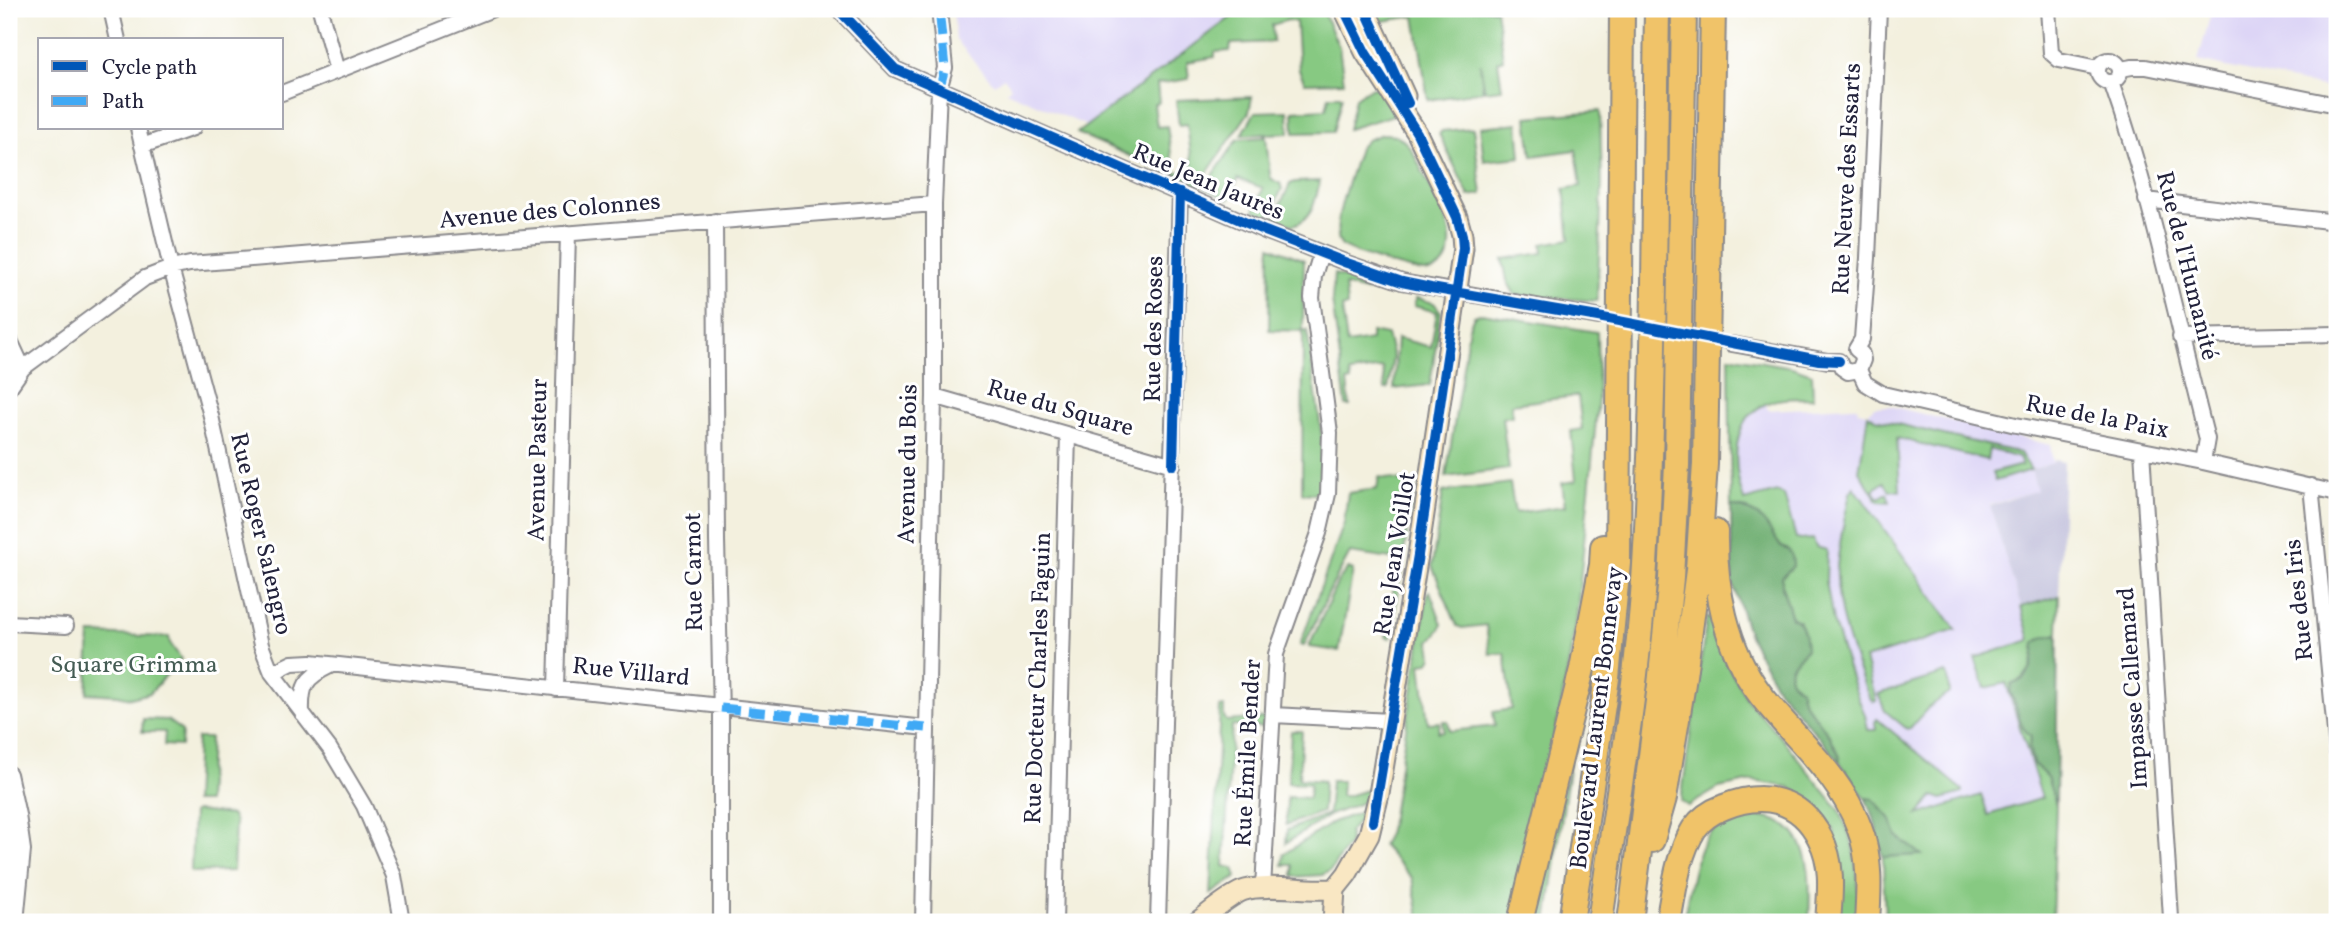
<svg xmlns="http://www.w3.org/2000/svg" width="2346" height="931" font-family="Vollkorn,serif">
<rect width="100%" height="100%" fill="#fff"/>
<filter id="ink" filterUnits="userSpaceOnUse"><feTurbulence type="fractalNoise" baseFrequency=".0143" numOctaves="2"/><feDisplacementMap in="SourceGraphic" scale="14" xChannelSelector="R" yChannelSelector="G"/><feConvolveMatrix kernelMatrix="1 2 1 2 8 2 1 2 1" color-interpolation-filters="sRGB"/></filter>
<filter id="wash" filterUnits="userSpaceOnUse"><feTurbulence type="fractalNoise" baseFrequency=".00686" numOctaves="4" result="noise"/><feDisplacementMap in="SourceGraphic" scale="28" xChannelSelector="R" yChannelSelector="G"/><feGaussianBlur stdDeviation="1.57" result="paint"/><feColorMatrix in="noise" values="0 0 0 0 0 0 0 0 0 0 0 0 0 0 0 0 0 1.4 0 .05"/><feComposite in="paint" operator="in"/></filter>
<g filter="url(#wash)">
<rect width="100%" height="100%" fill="#f3f0de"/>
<path fill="#ddd5f6" d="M953 9H1242L1087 126 1006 91 1011 87 1004 77 994 84 956 40Z
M2212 9H2337V90L2198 61Z
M1767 396 1769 402 1766 404 1768 410 1854 406 1858 407 1857 411 1868 413 1874 407 1890 406 2050 445 2053 463 2031 470 2038 490 1990 505 2021 607 2059 596 2056 846 1883 857 1873 815 1865 798 1839 761 1777 688 1749 636 1732 581 1729 404Z"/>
<path fill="#c2c1dc" d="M2054 460 2064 462 2059 596 2021 607 1990 506 2037 490 2031 470 2053 463Z"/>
<path fill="#87c982" stroke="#54765e" stroke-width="2" d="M1242 9H1322L1339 47 1344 82 1305 83 1299 70 1296 22 1288 20 1272 25 1273 42 1231 44 1230 51 1215 52V57L1187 62 1189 79 1157 84 1159 102 1154 104 1157 127 1167 126 1174 173 1193 170 1187 124 1179 125 1176 100 1252 97 1249 112 1198 186 1077 133Z
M1375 9H1496L1503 59 1498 61 1502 89 1485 91 1480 63 1483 91 1428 100 1415 16 1377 22Z
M1372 87 1378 88 1394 115 1348 129 1355 98Z
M1329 96H1342L1333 132 1294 133 1293 111 1326 109Z
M1288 111 1289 133 1242 135 1255 112Z
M1600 111 1602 184 1597 301 1515 295 1507 281 1503 259 1543 253 1542 244 1570 239 1564 189 1581 186 1576 150 1532 156 1527 117Z
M1518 123 1521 157 1484 161 1480 127Z
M1473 128 1482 194 1469 196 1439 134 1442 131Z
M1382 134C1408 133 1414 154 1424 175 1436 198 1460 233 1446 260 1443 266 1435 271 1429 272 1419 274 1348 252 1342 246 1340 244 1338 239 1338 236 1334 216 1353 169 1359 148L1367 140Z
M1266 137 1270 176 1273 181 1280 183 1282 189 1269 216 1254 211 1263 188 1238 179 1229 200 1204 188 1238 139Z
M1320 181C1315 200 1314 219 1293 225L1274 219 1290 184 1295 182Z
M1270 246 1304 260 1303 330H1307L1322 437 1321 485 1315 494 1302 493 1303 331 1269 330Z
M1334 274 1364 283 1366 291 1345 286 1347 306 1342 308 1347 344 1371 340V332L1387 335 1393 357 1388 389H1385L1383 368 1350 373 1351 381 1347 382 1350 406H1346L1332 300Z
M1416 298 1434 303 1441 312 1430 385 1394 389 1397 338 1431 347 1437 312 1414 306Z
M1482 313 1597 332 1598 400 1576 623 1559 716 1513 922H1420L1412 878 1382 845 1388 834 1392 816 1428 592 1430 591 1442 624 1441 628 1430 641 1432 657 1428 663 1421 664 1428 723 1440 722 1438 732 1444 731 1443 721H1448L1450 731 1495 726 1493 712 1512 709 1505 653 1490 654 1486 625 1462 628 1457 626 1432 566 1443 492 1510 483 1515 513 1565 506 1562 483 1576 481 1571 431 1582 429 1578 396 1511 404 1512 416 1502 418 1509 469 1446 477 1469 327 1474 316Z
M1729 356 1792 367 1812 374 1813 398C1799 399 1782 397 1770 402 1728 418 1733 467 1744 501L1777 492 1784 495 1796 538 1800 540 1813 539 1816 547 1827 550 1826 581 1833 621 1855 690 1865 715 1868 730H1876L1875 722 1877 719 1963 790V793L1942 799 1934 796 1918 815 1981 795 1988 815 2042 798 2006 683 1985 688 1975 658 2030 640 2021 607 2059 596 2058 634 2044 637 2035 643C2033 664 2033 676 2011 685 2014 691 2016 697 2018 703 2021 717 2019 726 2031 736L2033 763 2047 777 2056 805 2052 922H1885L1883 857 1920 855 1897 836 1890 818 1873 799 1865 798 1839 761 1840 757 1830 736 1804 703 1799 688 1791 681 1789 675 1791 667 1806 649 1799 621 1792 618 1782 586V577L1793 566 1782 547 1748 509 1731 506Z
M1868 414 1876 419 2020 453 2031 470 1995 481 1992 473 2022 465 2019 458 1989 449 1987 460 1897 438 1900 491 1890 490 1884 482 1873 490 1879 498 1887 493 1890 502 1878 501 1859 471Z
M1379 477 1415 483 1408 525H1403L1402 532 1407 533 1391 638 1386 637 1398 560 1350 553 1332 586 1304 646 1300 645 1344 523 1348 493 1377 489Z
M1854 487 1956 630 1865 659 1876 701 1873 702 1869 697C1853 657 1835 611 1837 567 1839 542 1845 517 1850 493Z
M1348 568 1353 570 1339 651 1309 647 1338 581Z
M1707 617 1714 621 1725 660 1748 701 1784 741 1840 811 1852 842 1858 880 1857 922H1836L1843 883 1834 830 1814 804 1789 787 1753 781 1719 788 1688 806 1681 801Z
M90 634 169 637 170 643 181 659 150 693 131 698 118 695 87 693Z
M1946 673 1948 676 1949 693 1928 708 1910 728 1907 729 1885 711 1878 694Z
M1220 707H1224V717L1227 721 1265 718 1264 727 1232 726 1224 866 1234 868 1237 877 1211 894Z
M143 719 167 720 182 731 181 746 164 745 165 732H142Z
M1291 731H1302L1299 779 1324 781 1322 812 1286 825 1287 797 1309 798 1310 784 1288 783Z
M197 738H210L207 802H194Z
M1570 762 1547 922H1527Z
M1331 781H1342L1341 796H1347L1370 789 1367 797 1361 803 1330 815 1286 843 1287 830 1328 814Z
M196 811 231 815 235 822 233 871 191 872 193 812Z
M1361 812 1360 819 1349 832V844L1330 871 1322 875 1293 877V865H1283L1284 854 1333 822Z
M1758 816C1765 818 1773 819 1779 822 1815 840 1810 889 1809 922H1683C1688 900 1694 847 1711 832 1725 821 1741 818 1758 816Z"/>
<path fill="#6dad70" stroke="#486856" stroke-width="2" d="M1731 506C1762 511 1765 523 1781 547 1792 550 1793 556 1793 566L1782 577V586L1792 618C1805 624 1805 635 1806 649L1791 667 1789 675 1791 681 1800 688 1804 703 1830 736 1840 757 1839 761 1777 688 1749 636 1732 581Z
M2058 634 2056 805 2047 777 2033 763 2029 747 2031 736C2015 724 2021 710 2010 692L2011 685C2033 677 2033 664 2035 643L2044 637Z
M1865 798 1873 799 1890 818 1897 836 1922 855 1883 857 1873 815Z"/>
</g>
<g filter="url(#ink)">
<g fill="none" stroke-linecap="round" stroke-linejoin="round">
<path stroke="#c9c7bd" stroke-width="14" stroke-dasharray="14 7" stroke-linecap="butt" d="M1598 317 1732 344"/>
<defs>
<path id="street" d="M111 9 118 40
M320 9 337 71
M838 9 895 69 1265 231 1347 263 1402 282 1598 317
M2048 9 2051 53 2059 60 2098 68
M2098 71a11 11 0 1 1 22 0a11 11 0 1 1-22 0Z
M2121 69 2132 67H2146L2337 105
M2111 82C2152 198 2176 320 2207 439L2203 462
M282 93 493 9
M138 128 171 268 211 416 261 645 272 673 330 749 364 806 394 876 402 922
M142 146 193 128
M2146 200 2337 222
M715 221 717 540 721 714V922
M2180 337 2337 334
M9 338 23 368
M1732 344 1828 361H1839
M1856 349 1862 339 1868 258 1879 9
M1839 361 1842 368 1848 372 1859 370 1863 360 1862 354 1856 349
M1859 370 1865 383 1883 394 2016 425 2203 462 2337 493
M9 388 23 368 145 278 171 268 190 264 934 204
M934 396 1173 465
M2142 450 2171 918 2168 922
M2311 486 2337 752
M9 623 66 626
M272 673 292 663 311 662 926 728
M556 689 568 233
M302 713C301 686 305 678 330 666
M1273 715 1391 721
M9 774 18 815 23 850 16 922
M1263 888 1276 654 1319 533 1328 494 1330 433 1312 298 1314 276 1321 253
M923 922 934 396V204L939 90 945 68 939 9
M1055 922 1068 435
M1158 922 1180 193"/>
<path id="secondary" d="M1365 9 1405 96
M1197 922C1211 912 1226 898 1242 891 1261 883 1311 891 1335 889
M1333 922 1335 889 1347 874 1369 835 1379 794 1418 555 1463 248 1462 235 1457 217 1417 133 1365 52 1344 9"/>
<path id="highway" d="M1715 532C1714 587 1726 649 1760 694 1793 737 1840 774 1859 827 1871 857 1869 891 1867 922
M1652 840 1664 798 1683 683 1698 570 1705 464 1713 9
M1520 922 1582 669 1602 565 1603 547
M1571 922 1607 678 1618 563 1622 9
M1600 922C1616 804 1638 685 1645 565 1656 380 1654 194 1657 9
M1630 922 1660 685 1671 578 1677 465 1684 9
M1668 922C1674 892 1677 856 1694 829 1701 819 1713 811 1724 807 1762 791 1800 798 1820 838 1834 864 1830 894 1828 922"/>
</defs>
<use href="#street" stroke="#8a898c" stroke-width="18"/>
<use href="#secondary" stroke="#8a898c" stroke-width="23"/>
<use href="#highway" stroke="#8a898c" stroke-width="28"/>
<use href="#street" stroke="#fff" stroke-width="14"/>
<use href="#secondary" stroke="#f9e7c3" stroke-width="19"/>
<use href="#highway" stroke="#f0c369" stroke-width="24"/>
<path stroke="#3fa9f5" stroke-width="9" stroke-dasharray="18 9" stroke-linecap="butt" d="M939 90 945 68 939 9
M721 708 926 728"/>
<defs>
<path id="cycleway" d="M838 9 895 69 1265 231 1347 263 1402 282 1431 288 1598 317 1819 360 1839 361
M1344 9 1365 52 1417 133 1457 217 1462 235 1463 248 1418 555 1373 822
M1365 9 1408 103
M1173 465 1180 193"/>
</defs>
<use href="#cycleway" stroke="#fff" stroke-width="15"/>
<use href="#cycleway" stroke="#0057b8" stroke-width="10"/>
</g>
</g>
<g text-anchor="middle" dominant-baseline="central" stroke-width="6" stroke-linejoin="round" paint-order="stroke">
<g font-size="24" fill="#22223b" stroke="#fff">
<text transform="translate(1848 179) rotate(-87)">Rue Neuve des Essarts</text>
<text transform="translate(1208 183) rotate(23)">Rue Jean Jaurès</text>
<text transform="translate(550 212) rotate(-5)">Avenue des Colonnes</text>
<text transform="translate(2186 266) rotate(76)">Rue de l'Humanité</text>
<text transform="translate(1155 329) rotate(-89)">Rue des Roses</text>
<text transform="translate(1060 409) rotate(16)">Rue du Square</text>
<text transform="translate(2097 418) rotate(11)">Rue de la Paix</text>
<text transform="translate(539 460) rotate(-89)">Avenue Pasteur</text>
<text transform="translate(909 464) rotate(-89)">Avenue du Bois</text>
<text transform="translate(260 534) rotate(77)">Rue Roger Salengro</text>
<text transform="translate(1396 554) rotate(-81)">Rue Jean Voillot</text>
<text transform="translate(695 572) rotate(-91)">Rue Carnot</text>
<text transform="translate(2300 600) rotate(-96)">Rue des Iris</text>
<text transform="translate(631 673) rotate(6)">Rue Villard</text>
<text transform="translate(1039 678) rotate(-88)">Rue Docteur Charles Faguin</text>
<text transform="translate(2134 688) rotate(-94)">Impasse Callemard</text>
<text transform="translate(1598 718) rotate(-83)">Boulevard Laurent Bonnevay</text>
<text transform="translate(1249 753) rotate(-87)">Rue Émile Bender</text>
</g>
<g font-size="24" fill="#455c54" stroke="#fff">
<text x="134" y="666">Square Grimma</text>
</g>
</g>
<rect width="2346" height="931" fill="none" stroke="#fff" stroke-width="35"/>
<rect x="38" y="38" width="245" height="91" fill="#ffffff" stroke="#a7a7b1" stroke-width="2"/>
<rect x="52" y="61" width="35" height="10" fill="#0057b8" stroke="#a7a7b1" stroke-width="2"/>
<text x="102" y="74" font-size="21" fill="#22223b">Cycle path</text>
<rect x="52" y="96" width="35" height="10" fill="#3fa9f5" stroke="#a7a7b1" stroke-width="2"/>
<text x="102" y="108" font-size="21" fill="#22223b">Path</text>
</svg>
